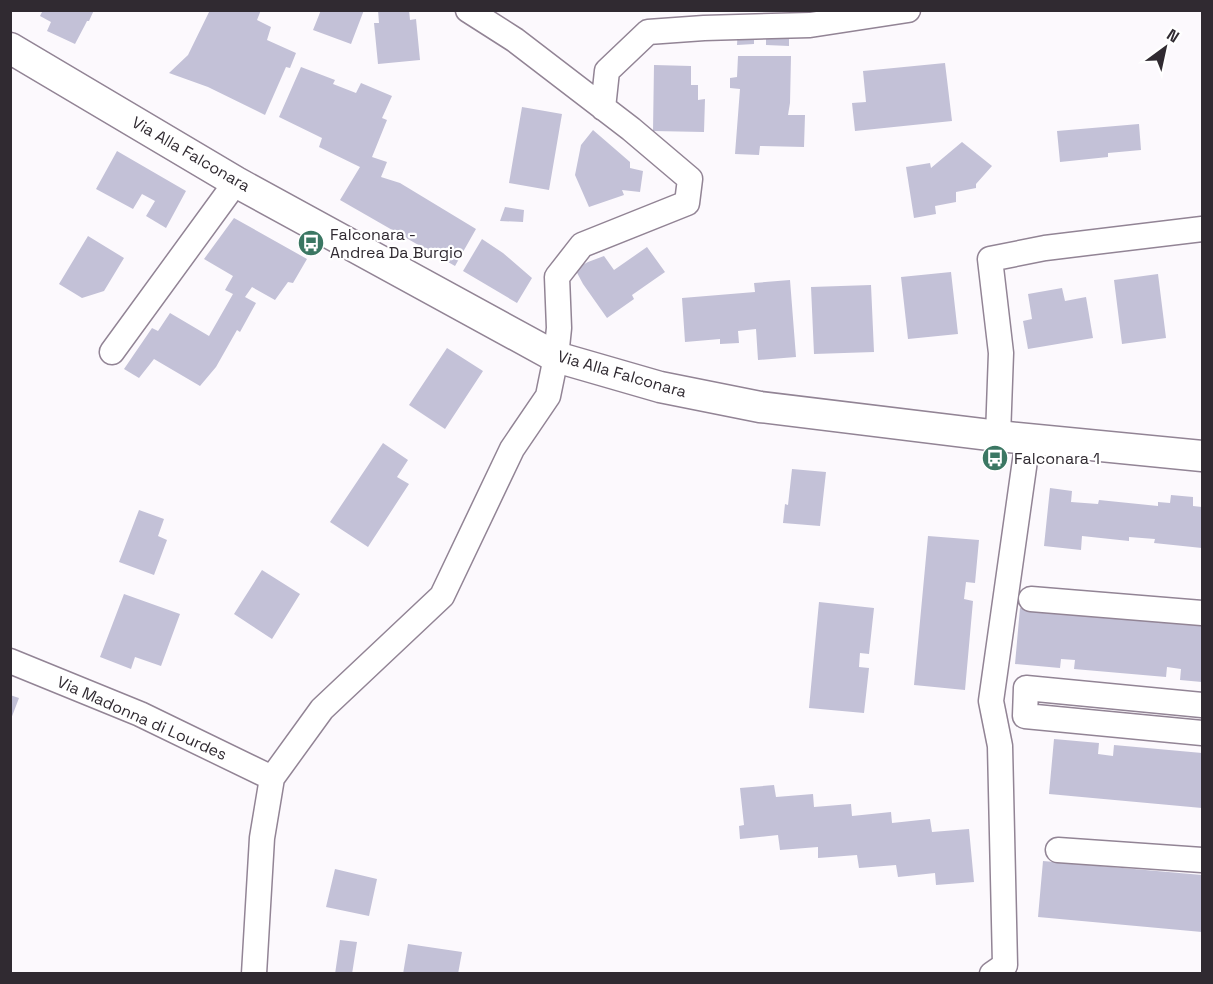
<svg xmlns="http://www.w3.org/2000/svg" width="1213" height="984" font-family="'Space Grotesk',sans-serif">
<rect width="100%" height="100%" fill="#fcf9fd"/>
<path fill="#c3c1d7" d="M43 10H94L89 21H87L85 25 75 44 47 31 51 22 40 16Z
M210 10H261L257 20 271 27 267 40 296 53 290 68 286 67 265 115 208 87 169 73 188 55Z
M321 10H364L351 44 313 30Z
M378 10H409L410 20 416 19 420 60 378 64 374 23H379Z
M754 27V44L737 45 738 28Z
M766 31 789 32V46L766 45Z
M738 56H791L790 103 788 115H805L804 147 760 146 759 155 735 154 740 89 730 88V78L737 77Z
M945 63 952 121 855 131 852 103 866 102 863 71Z
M654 65 691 66V85H698V100L705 99 704 132 653 131Z
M301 67 335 80 333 84 356 93 361 83 392 96 382 118 387 120 372 157 387 162 381 177 400 183 476 229 455 266 340 200 360 167 319 147 322 138 279 117Z
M522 107 562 114 549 190 509 183Z
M1139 124 1141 150 1108 153V157L1060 162 1057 131Z
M593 130 630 162V168L643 171 640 192 622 190 624 195 589 207 575 175 581 145Z
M962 142 992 166 976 184V188L956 192V202L935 206 936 214 914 218 906 167 930 163 931 168Z
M117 151 186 191 166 228 146 216 155 201 142 194 133 209 96 189Z
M505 207 524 210 523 222 500 221Z
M234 218 307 259 293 283 288 282 275 300 252 287 245 297 256 303 240 332 237 330 216 367 200 386 154 359 139 378 124 369 152 328 158 331 170 313 209 336 233 294 225 290 233 276 204 259Z
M88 236 124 258 104 291 82 298 59 284Z
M482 239 503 253 532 278 517 303 463 271Z
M647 247 665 272 632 295 634 299 607 318 583 284 575 269 588 262 604 256 614 270Z
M951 272 958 334 908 339 901 277Z
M1158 274 1166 338 1122 344 1114 280Z
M790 280 796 357 758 360 756 329 738 331 739 343 720 344V339L685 342 682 298 755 292 754 283Z
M871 285 874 352 814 354 811 287Z
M1062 288 1065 301 1086 297 1093 338 1028 349 1023 321 1032 319 1028 294Z
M447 348 483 371 445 429 409 405Z
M383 443 408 460 397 477 409 484 368 547 330 522Z
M792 469 826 472 820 526 783 523 785 504 788 505Z
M1050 488 1072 491 1071 502 1098 504 1099 500 1158 506V502L1170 503 1171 495 1193 497V506L1202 507V548L1154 543 1155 539 1129 537V541L1082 536 1081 550 1044 546Z
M139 510 164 519 158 536 167 540 154 575 119 562Z
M928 536 979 540 975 583 966 582 964 599 973 601 965 690 914 685Z
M262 570 300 594 272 639 234 614Z
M124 594 180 614 161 666 135 657 131 669 100 657Z
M819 602 874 608 869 654 860 653 859 667 869 668 864 713 809 708Z
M1020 608 1202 624V682L1180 680 1181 669 1167 667 1166 677 1074 669 1075 660 1061 659 1060 668 1015 664Z
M10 695 19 698 11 719H10Z
M1054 739 1099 743 1098 754 1113 756 1114 745 1202 753V808L1049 794Z
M774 785 776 797 813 794 814 807 851 804 852 816 891 812 892 823 930 819 932 832 969 829 974 882 936 885 935 873 898 877 896 865 859 868 857 855 818 858V847L780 850 778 835 740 839 739 826 744 825 740 788Z
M1043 861 1202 875V932L1038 917Z
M335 869 377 879 369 916 326 907Z
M340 940 357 942 352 974H335Z
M408 944 462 952 458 974H403Z"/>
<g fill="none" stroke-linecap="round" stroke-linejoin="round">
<defs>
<path id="minor" d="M603 108 607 71 648 32 704 28 810 25 908 10
M112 352 236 182
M998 436 1001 353 990 259 1045 248 1202 229
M1031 599 1202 613
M10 661 140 714 272 778
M1202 705 1026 688 1025 716 1202 733
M1058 850 1202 860
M254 974 262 838 272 778 322 709 442 596 512 449 548 396 556 357 559 328 557 277 582 245 687 203 690 179 631 129 515 40 468 10
M992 974 1005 965 1000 746 991 701 1028 439"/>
<path id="tertiary" d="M10 48 236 182 556 357 660 387 760 407 998 436 1202 456"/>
</defs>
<use href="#minor" stroke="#928495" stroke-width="27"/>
<use href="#tertiary" stroke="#928495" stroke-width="33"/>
<use href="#minor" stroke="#fff" stroke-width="24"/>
<use href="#tertiary" stroke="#fff" stroke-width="30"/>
</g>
<defs>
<symbol id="bus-disc" viewBox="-11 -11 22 22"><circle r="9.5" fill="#3b7763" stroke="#fff"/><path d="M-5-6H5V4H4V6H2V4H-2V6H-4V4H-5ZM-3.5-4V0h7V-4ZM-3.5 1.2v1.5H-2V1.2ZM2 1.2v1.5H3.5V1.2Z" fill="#fff"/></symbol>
</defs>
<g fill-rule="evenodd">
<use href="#bus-disc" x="296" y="228" width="30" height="30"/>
<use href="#bus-disc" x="980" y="443" width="30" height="30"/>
</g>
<g text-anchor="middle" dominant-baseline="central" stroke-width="4.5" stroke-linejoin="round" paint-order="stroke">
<g font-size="16" fill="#302a31" stroke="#fff">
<text transform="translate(191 154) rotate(30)">Via Alla Falconara</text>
<text transform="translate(622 374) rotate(16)">Via Alla Falconara</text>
<text transform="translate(142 718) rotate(24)">Via Madonna di Lourdes</text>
</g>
<g font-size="16" fill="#302a31" stroke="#fff" text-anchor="start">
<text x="330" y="234">Falconara -<tspan x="330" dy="18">Andrea Da Burgio</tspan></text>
<text x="1014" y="458">Falconara 1</text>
</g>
</g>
<rect width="1213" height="984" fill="none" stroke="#302a31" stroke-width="24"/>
<g transform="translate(1165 48) rotate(33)" stroke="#ffffff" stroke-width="4.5" paint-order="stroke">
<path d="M0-4.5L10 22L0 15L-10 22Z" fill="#302a31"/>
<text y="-9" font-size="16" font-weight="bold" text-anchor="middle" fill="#302a31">N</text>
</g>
</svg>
